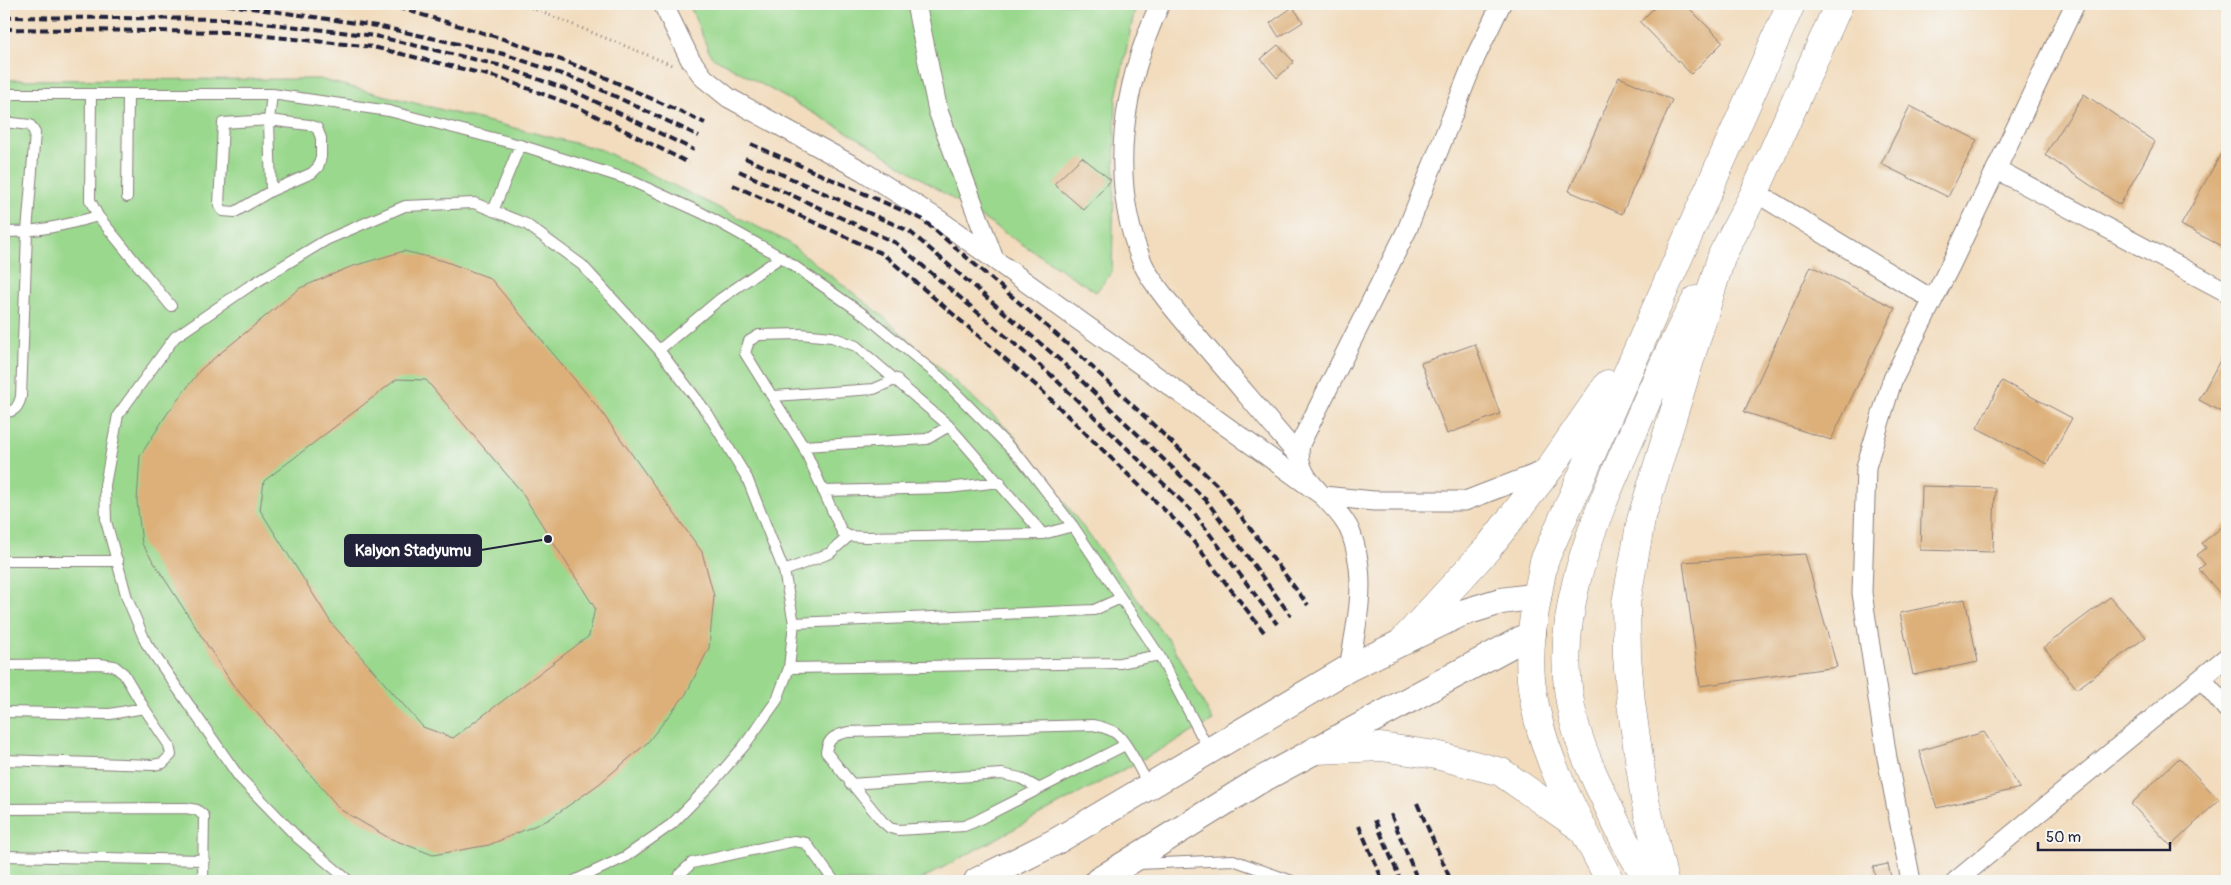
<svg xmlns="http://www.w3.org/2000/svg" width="2231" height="885" font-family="Pangolin,sans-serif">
<rect width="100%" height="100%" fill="#f6f6f2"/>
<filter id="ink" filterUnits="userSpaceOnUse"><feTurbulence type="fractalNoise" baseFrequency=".02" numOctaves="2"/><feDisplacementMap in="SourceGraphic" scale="10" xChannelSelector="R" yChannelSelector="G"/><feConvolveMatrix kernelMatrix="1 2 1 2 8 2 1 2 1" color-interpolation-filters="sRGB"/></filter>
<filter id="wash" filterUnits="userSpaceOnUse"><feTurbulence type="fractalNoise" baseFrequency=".0096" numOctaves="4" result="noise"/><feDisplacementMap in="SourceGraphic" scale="20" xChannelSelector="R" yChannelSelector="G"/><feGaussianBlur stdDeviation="1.12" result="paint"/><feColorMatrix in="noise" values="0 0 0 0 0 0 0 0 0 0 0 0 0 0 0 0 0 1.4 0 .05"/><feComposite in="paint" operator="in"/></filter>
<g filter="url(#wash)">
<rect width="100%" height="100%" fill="#f2dcbd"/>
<path fill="#9ad88d" stroke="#5e7d64" d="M689 4H1136L1116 98 1112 272 1096 292 865 142 711 56Z
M319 79 602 150 786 241 879 313 1012 433 1172 645 1213 721 918 881H4V80Z"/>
<g id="blocks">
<path fill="#ddb07a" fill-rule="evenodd" d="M1658 4H1685L1723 42 1691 74 1640 22Z
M1293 7 1303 22 1279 37 1270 23Z
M1278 45 1294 62 1277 78 1261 59Z
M1619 77 1672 100 1622 214 1569 191Z
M2084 94 2155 142 2120 205 2045 155Z
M1910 106 1977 140 1948 197 1881 164Z
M2227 143V249L2181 225Z
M1082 157 1111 180 1084 210 1054 184Z
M404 251 444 261 490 278 600 410 702 552 714 596 709 648 686 694 647 743 599 784 548 820 489 845 433 855 389 838 341 810 233 685 142 544 137 501 140 456 167 414 201 369 300 288 350 267ZM397 379 426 380 520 490 595 608 589 636 453 738 423 727 332 624 260 510 264 481Z
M1811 266 1895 308 1831 440 1744 412Z
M1475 344 1500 414 1447 434 1421 363Z
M2227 347V415L2199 400Z
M2002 381 2072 418 2047 464 1977 428Z
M1922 486 1995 488 1993 552 1920 550Z
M2227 523V602L2199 569 2205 564 2197 555 2206 548 2202 543Z
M1805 554 1837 667 1700 686 1683 562Z
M2110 597 2146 637 2077 689 2044 647Z
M1965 599 1978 662 1913 675 1900 613Z
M1984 732 2020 788 1937 808 1919 751Z
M2179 758 2219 800 2171 846 2131 804Z
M1888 864 1892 881H1876L1873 867Z"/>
</g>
</g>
<g filter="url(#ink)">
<use href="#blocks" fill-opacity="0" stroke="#8a7f7c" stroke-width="1"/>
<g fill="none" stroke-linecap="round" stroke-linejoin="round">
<defs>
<path id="lane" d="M4 94H272L389 111 520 145 627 179 702 213 781 257 866 316 941 378 1022 460 1073 526 1159 655 1209 750
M91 95 90 200 98 216 171 306
M269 120 309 125 317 128 321 138V157L318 167 312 173 271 191 235 212 223 211 219 205 223 123Z
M4 122 30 125 35 133 27 232 21 397C18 407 15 412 4 412
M271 191 269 120 272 94
M127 197 128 94
M493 211 520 145
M4 232C37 232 66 225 98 216
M659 350 720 299 781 257
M774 396 874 389 897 379
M803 446 927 439 949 426
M823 491 948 488 1000 482
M1043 534 949 426 856 346 832 337 800 334 759 335 749 341 745 353 803 446 842 532 849 536 865 537 1043 534 1073 526
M4 561H118
M784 571 830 553 849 536
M794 623 1094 610 1121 598
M4 665 100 664 114 666 124 674 144 708 169 745 171 755 163 763 153 765 4 760
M789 668 1120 663 1159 655
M4 712 110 714 144 708
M1125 745 974 822 964 826 898 830 890 828 882 821 826 752C828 738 835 735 848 732L1093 725C1101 727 1112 729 1118 735 1130 747 1140 771 1149 785
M850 784 1002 774 1020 778 1038 788
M4 809 186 808 197 810 204 816 203 881
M4 856 204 860
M1138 864 1233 860 1292 881
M349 881 298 838 239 777 146 643 127 598 106 521 105 485 118 415 175 337 248 287 326 240 405 206 474 203 526 224 582 265 659 350 708 414 747 478 784 571 794 623 789 668 777 700 744 746 713 782 672 824 625 857 574 881
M677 881 681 873 692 863 794 841 806 843 834 881"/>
<path id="street" d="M663 4 690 59 704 78 729 98 861 170 938 219 1323 496 1374 501H1465L1548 469
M916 4 938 111 994 259
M1160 4C1123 84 1107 180 1143 264 1153 286 1184 321 1200 340 1233 378 1265 417 1298 455
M1996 169 2227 292
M1755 192 1933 300
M1349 668C1355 632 1365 591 1357 555 1355 545 1351 530 1345 522 1329 496 1293 479 1300 444L1407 230 1475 58 1501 4
M2202 679 2227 709
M1911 881 1887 758 1862 593 1866 467 1892 381 1951 264 2075 4
M1956 881 2227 657"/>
<path id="secondary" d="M977 881 1055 842 1349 668 1462 613 1501 601 1538 596
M1098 881 1257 782 1533 633"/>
<path id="primary" d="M1403 641 1488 548 1550 468 1608 384
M1317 750 1381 747 1436 755 1501 772 1580 827
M1610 881C1580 822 1543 761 1533 694 1525 650 1536 604 1544 561L1791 4
M1650 881C1631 856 1618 828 1605 799 1592 773 1581 749 1574 721 1549 624 1589 532 1628 444 1649 396 1670 347 1696 300
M1664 881 1645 800 1631 703 1627 656 1626 603 1641 520 1722 255 1755 192 1839 4"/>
</defs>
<use href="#lane" stroke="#8a7f7c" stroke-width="12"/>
<use href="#street" stroke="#8a7f7c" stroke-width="21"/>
<use href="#secondary" stroke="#8a7f7c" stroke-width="28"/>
<use href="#primary" stroke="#8a7f7c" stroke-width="29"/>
<path stroke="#8a7f7c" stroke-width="3" stroke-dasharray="1 4" stroke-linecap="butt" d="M522 4 672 65"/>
<use href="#lane" stroke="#fff" stroke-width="10"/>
<use href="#street" stroke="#fff" stroke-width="19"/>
<use href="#secondary" stroke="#fff" stroke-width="26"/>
<use href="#primary" stroke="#fff" stroke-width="28"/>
<path stroke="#22223b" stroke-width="4" stroke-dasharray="8 4" stroke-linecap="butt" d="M35 4 230 5 377 26 504 54 587 83 699 136
M386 4 510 41 591 71 705 123
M4 17 229 19 375 36 502 66 582 95 694 150
M4 29 227 32 373 47 500 78 578 107 689 163
M751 144 922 219 1073 349 1218 486 1308 605
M745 158 909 231 1061 361 1206 500 1291 616
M739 171 896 243 1050 374 1194 513 1277 624
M733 185 883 254 1038 387 1182 527 1264 632
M1417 803 1451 881
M1391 814 1418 881
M1375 820 1401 881
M1359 826 1383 881"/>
</g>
</g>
<path fill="none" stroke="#22223b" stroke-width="2" d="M548 539L481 550"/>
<circle fill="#22223b" stroke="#f6f6f2" stroke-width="2" cx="548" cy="539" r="5"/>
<rect fill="#22223b" stroke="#22223b" stroke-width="2" x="345" y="535" width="136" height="31" rx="5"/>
<g font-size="16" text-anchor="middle" font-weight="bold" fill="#fff">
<text x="413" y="556">Kalyon Stadyumu</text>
</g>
<rect width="2231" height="885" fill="none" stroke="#f6f6f2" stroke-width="20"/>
<path d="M2038 842v8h132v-8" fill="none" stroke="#22223b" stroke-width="2.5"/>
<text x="2046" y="842" font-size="15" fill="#22223b" stroke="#f6f6f2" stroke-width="4" paint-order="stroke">50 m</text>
</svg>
